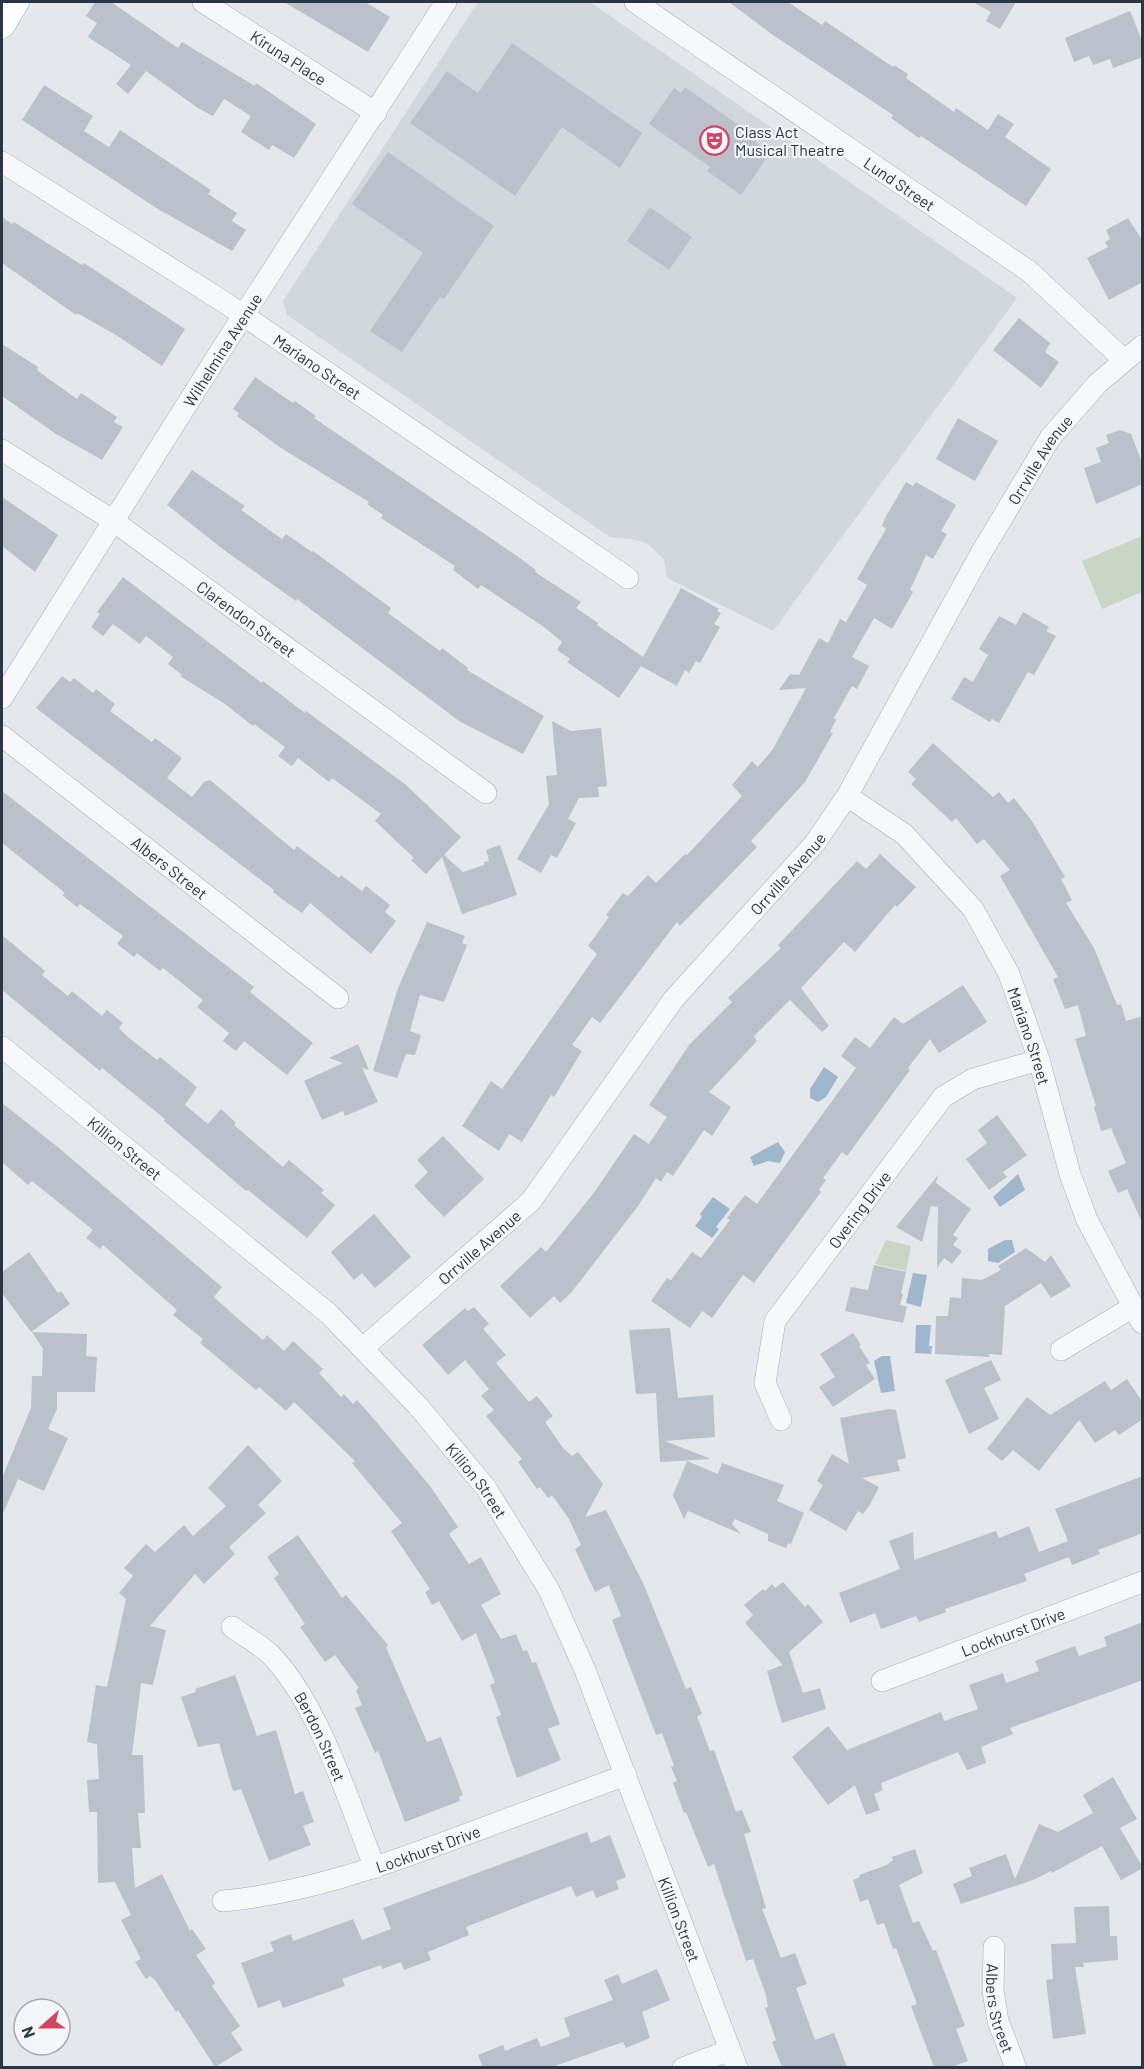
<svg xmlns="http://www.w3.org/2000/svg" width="1144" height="2069" font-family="Barlow,sans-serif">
<rect width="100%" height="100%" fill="#e4e7ec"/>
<path fill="#d2d7de" d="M478 2H590L1017 298 773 631 667 578 664 559 648 544 632 539 610 537 287 315 283 301Z"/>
<path fill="#cad6c5" d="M1142 536V592L1102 609 1082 561Z
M886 1240 911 1246 906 1271 875 1264Z"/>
<path fill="#9eb7cd" d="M824 1067 838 1077 826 1097 818 1102 810 1098V1089Z
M778 1142 785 1152 780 1163 768 1161 754 1166 750 1157Z
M1018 1174 1025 1190 1000 1207 993 1197Z
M713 1197 730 1209 716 1227 719 1229 712 1238 695 1226 702 1217 700 1214Z
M1005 1240H1012L1015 1252 998 1263 988 1261V1249Z
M913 1273 927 1275 921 1307 906 1303Z
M916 1325H931L929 1346H932L931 1354 915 1353Z
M882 1356H890L895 1391 881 1393 874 1361Z"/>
<path fill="#bbc1ca" d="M95 2H111L178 48 182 42 255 86 256 83 316 124 294 158 272 145 269 150 241 132 251 116 224 99 213 116 198 108 146 71 128 94 116 84 131 65 88 37 97 23 86 16Z
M284 2H365L390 17 368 52Z
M729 2H788L822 25 825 21 893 67 894 65 908 74 906 78 954 112 956 108 988 130 998 114 1014 124 1005 137 1051 169 1026 206 921 136 919 138 891 118 893 115 773 35Z
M973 2H1016L1000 29 986 21 991 12Z
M1130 11 1143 43V57L1113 68 1110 59 1093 65 1089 56 1074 62 1065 38Z
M512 43 642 133 620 168 562 127 515 196 410 123 447 71 478 93Z
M44 85 93 116 84 131 109 147 120 130 211 190 208 194 237 213 232 221 246 230 232 251 158 209 22 120Z
M685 87 758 139 755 142 770 153 741 195 707 171 710 167 649 124 674 88 681 93Z
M388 152 494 226 444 299 440 297 402 352 370 331 423 253 352 204Z
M650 207 692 237 669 270 627 241Z
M2 217 12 224 14 222 82 265 84 263 185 329 162 366 116 335 77 313 76 315 2 263Z
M1128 218 1143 241V282L1109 300 1087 258 1108 247 1105 242 1110 239 1106 230Z
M1019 318 1050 343 1045 352 1059 362 1041 388 993 350Z
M2 344 38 367 37 370 49 379 77 399 81 393 117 417 114 422 123 427 102 460 56 434 2 396Z
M255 377 293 403 295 401 316 416 314 418 517 556 536 570 535 572 581 602 576 608 598 623 597 625 643 657 681 588 719 609 717 611 721 613 714 624 720 627 700 663 696 661 689 673 685 670 677 686 641 666 619 698 567 662 570 659 557 650 562 642 544 627 481 585 478 589 453 570 455 566 381 518 383 515 367 504 369 502 281 448 237 416 239 413 233 409Z
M958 418 998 441 975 481 936 459Z
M1120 430 1131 434 1143 465V484L1096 504 1084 468 1101 462 1096 448 1109 443 1106 435Z
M192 470 245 506 241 510 282 539 286 534 312 552 313 551 391 608 388 613 440 651 442 648 468 668 467 670 544 716 523 754 459 721 297 599 296 601 224 550 167 505Z
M906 482 913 486 916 482 956 505 941 531 947 534 933 559 926 555 910 590 913 592 892 629 874 618 852 657 869 666 857 689 852 686 834 718 836 720 830 732 833 733 805 782 751 841 757 847 680 926 677 922 600 1023 592 1017 572 1045 582 1051 554 1097 551 1095 522 1142 509 1134 499 1151 462 1126 491 1081 502 1089 597 954 588 946 609 917 606 915 623 893 628 896 648 875 656 883 685 854 687 855 742 796 732 785 752 761 758 767 773 749 806 688 779 690 790 674 799 675 819 638 828 643 840 619 846 622 867 585 857 579 886 529 882 526 885 518Z
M2 497 58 535 35 572 2 546Z
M123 577 262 683 263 681 305 713 306 711 406 785 461 837 444 855 463 872 484 865V862L489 861 486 850 500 845 517 895 462 914 442 857 426 874 411 860 414 858 375 821 381 814 332 778 329 782 298 758 292 766 278 756 285 747 254 724 253 726 225 704 180 676 182 675 168 664 173 657 146 636 140 644 113 624 103 636 91 627 100 614 97 612Z
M1023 612 1049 627 1046 631 1056 636 1034 675 1028 672 999 723 992 719 990 722 951 699 964 677 973 682 988 655 979 649 999 616 1016 625Z
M62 676 70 682 74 678 93 693 96 689 115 704 110 711 152 742 155 738 182 758 167 778 192 797 204 782 210 780 294 850 297 846 339 878 341 875 362 891 366 886 390 905 385 912 396 921 371 954 310 903 302 913 286 902 273 892 274 890 36 708Z
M552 721 571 731 601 728 607 786 598 787 599 797 579 798 568 819 576 823 557 858 551 855 541 873 517 859 549 804 546 776 557 775Z
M933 743 993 797 999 792 1008 803 1014 798 1032 821 1065 877 1061 879 1072 900 1066 903 1094 948 1117 1005 1121 1004 1126 1021 1143 1016V1225L1127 1189 1118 1193 1108 1171 1126 1163 1111 1128 1101 1131 1094 1107 1096 1106 1075 1039 1086 1036 1078 1005 1065 1009 1053 979 1058 977 1000 876 1010 870 984 839 977 844 956 818 952 822 911 784 916 779 908 772Z
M2 791 254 987 250 992 313 1043 287 1075 244 1041 236 1051 223 1041 229 1033 197 1007 203 1000 163 968 160 971 137 953 134 957 117 944 123 936 80 904 77 907 62 895 65 893 2 843Z
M880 854 916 887 897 907 895 905 855 952 844 942 801 988 829 1026 822 1032 790 1000 754 1036 757 1041 709 1092 731 1107 712 1136 704 1130 673 1176 667 1172 661 1182 656 1178 638 1206 571 1293 560 1303 554 1296 530 1318 500 1286 541 1247 546 1252 593 1194 634 1134 649 1144 667 1117 649 1105 689 1045 732 1002 728 998 781 948 778 945 857 861 866 869Z
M427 922 465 936 462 943 467 945 444 1002 420 995 410 1031 421 1035 415 1055 406 1054 397 1078 373 1071 398 988Z
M2 935 45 971 42 975 68 996 72 991 102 1016 107 1010 123 1023 119 1028 128 1037 157 1060 160 1057 197 1087 185 1105 208 1124 221 1109 236 1123 234 1125 283 1167 289 1160 324 1190 321 1193 335 1205 307 1238 248 1190 246 1191 164 1121 165 1119 102 1068 100 1071 2 990Z
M963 985 987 1022 939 1053 930 1039 908 1068 910 1070 847 1156 842 1152 823 1178 826 1180 819 1190 821 1192 754 1283 743 1275 712 1318 702 1311 690 1328 651 1301 667 1278 671 1280 692 1252 701 1258 730 1220 727 1218 745 1195 757 1204 856 1068 841 1056 855 1037 870 1048 894 1017 903 1024Z
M358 1044 369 1070 362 1068 378 1102 345 1116 343 1111 322 1120 304 1081 343 1063 329 1058Z
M2 1103 59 1148 222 1287 214 1297 236 1317 263 1340 267 1335 284 1351 293 1341 323 1369 319 1373 341 1397 344 1394 353 1404 357 1400 374 1419 430 1486 458 1527 449 1534 469 1564 481 1557 501 1594 481 1605 501 1639 516 1634 523 1651 527 1650 532 1663 536 1662 560 1724 548 1729 561 1760 517 1778 496 1717 501 1715 490 1685 495 1683 476 1633 462 1641 439 1601 432 1605 425 1592 430 1589 391 1531 402 1523 352 1463 355 1461 294 1402 286 1411 259 1387 256 1390 200 1343 203 1339 173 1315 177 1310 152 1288 103 1245 100 1249 86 1238 93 1230 32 1181 28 1185 2 1162Z
M997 1115 1027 1155 1003 1172 1007 1177 989 1190 966 1159 987 1143 978 1130Z
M443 1136 484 1179 444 1217 414 1186 428 1172 417 1160Z
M938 1175 936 1183 971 1209 953 1235 958 1238 953 1245 962 1251 952 1264 944 1258 937 1268 938 1207 931 1206 922 1242 896 1227Z
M374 1214 411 1257 375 1288 362 1273 354 1280 331 1252Z
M1026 1248 1045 1262 1051 1255 1071 1286 1051 1298 1041 1283 1005 1306 1002 1355 989 1354 990 1357 935 1354 936 1316H948L950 1297 961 1298 962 1278 982 1280 1001 1270 998 1266Z
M29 1252 58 1293 61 1291 70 1304 31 1332 2 1293V1272Z
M874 1265 906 1272 901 1293 903 1294 900 1305 907 1307 903 1323 845 1311 851 1287 868 1290Z
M474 1307 489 1324 483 1329 506 1355 496 1363 529 1402 537 1396 553 1416 545 1422 563 1448 572 1456 578 1452 603 1484 585 1517 606 1510 644 1585 686 1689 691 1687 702 1714 697 1716 710 1751 714 1750 736 1812 742 1810 751 1832 744 1834 766 1908 762 1909 781 1958 795 1953 807 1984 796 1988 815 2040 834 2033 847 2067H782L772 2042 776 2040 765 2008 768 2007 766 1995 753 1959 746 1961 714 1864 708 1867 686 1812 684 1813 673 1783 677 1781 671 1767 674 1766 662 1733 656 1735 612 1620 621 1616 609 1585 595 1592 575 1549 581 1545 569 1519 552 1495 548 1498 540 1487 537 1489 518 1462 522 1459 486 1416 494 1410 481 1396 489 1389 465 1360 448 1375 422 1345 465 1308 468 1311Z
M670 1328 678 1398 713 1395 715 1437 665 1441 711 1459 660 1462 656 1393 636 1394 629 1330Z
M32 1332 87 1334 86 1356 97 1357 95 1392H57V1409L48 1429 68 1438 44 1491 18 1479 2 1516V1478L31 1408 32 1376H42L43 1349Z
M853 1333 861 1345 859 1346 870 1363 866 1365 875 1379 833 1407 819 1387 835 1377 820 1354Z
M991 1360 1001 1380 984 1388 999 1419 969 1434 945 1380Z
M1127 1379 1143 1403V1419L1119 1435 1115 1430 1095 1443 1079 1420 1039 1471 1013 1450 1002 1461 987 1449 1027 1397 1050 1415 1105 1381 1111 1390Z
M889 1409 896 1410 906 1458 897 1460 900 1471 862 1478 879 1487 869 1506 863 1514 858 1511 846 1531 809 1510 823 1485 817 1481 832 1454 849 1464 840 1418Z
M248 1445 282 1481 258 1505 266 1513 229 1547 235 1554 204 1584 195 1574 150 1626 166 1630 153 1685 141 1683 132 1755H143L145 1813H138L141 1848H132L135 1888 162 1874 190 1931 192 1929 206 1949 196 1955 215 1983 212 1986 240 2026 231 2033 243 2050 215 2067 178 2010 176 2012 155 1980 150 1976 146 1979 135 1962 141 1959 121 1920 131 1915 115 1882 98 1883 97 1812H89L87 1780 99 1779 97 1744 87 1742 96 1685 107 1687 126 1599 119 1593 133 1576 124 1568 146 1544 155 1552 184 1525 193 1536 226 1506 208 1488Z
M687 1461 718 1474 722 1463 784 1485 777 1501 804 1513 791 1544 788 1543 786 1548 768 1541V1534L735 1519 732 1524 741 1534 688 1511 684 1519 673 1495Z
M1143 1476V1533L1098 1550 1100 1554 1072 1565 1069 1557 1024 1574 1027 1581 945 1609 946 1612 919 1622 916 1616 881 1629 875 1613 850 1623 839 1593 900 1569 889 1541 913 1532 914 1560 996 1531 999 1538 1029 1526 1039 1552 1068 1541 1055 1509Z
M298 1535 342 1598 346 1595 388 1645 386 1647 427 1742 441 1737 463 1795 459 1797 460 1801 405 1822 378 1751 375 1753 355 1708 362 1705 356 1690 359 1688 335 1655 325 1662 300 1627 305 1624 274 1578 279 1574 267 1557Z
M783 1582 805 1607 808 1604 823 1622 789 1652 803 1693 820 1688 826 1709 782 1723 767 1671 783 1665 745 1623 753 1615 744 1605 763 1589 765 1591 772 1584 775 1588Z
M1143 1622V1680L1010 1728 1013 1734 981 1747 986 1763 967 1770 958 1752 881 1783 883 1790 874 1794 880 1810 866 1815 855 1785 828 1805 792 1757 828 1726 847 1750 941 1712 944 1721 978 1709 969 1685 1003 1673 1006 1683 1039 1671 1035 1661 1075 1646 1079 1656 1107 1646 1104 1637Z
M235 1675 257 1736 276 1730 295 1794 303 1791 314 1822 303 1826 311 1845 269 1861 241 1789 233 1791 219 1743 198 1747 181 1697 196 1692 195 1689Z
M1113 1777 1137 1819 1120 1828 1143 1868 1121 1880 1102 1846 1052 1873 1051 1871 1033 1880 961 1904 953 1884 972 1876 969 1868 1006 1854 1015 1879 1039 1824 1058 1832 1093 1813 1083 1795Z
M587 1832 591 1843 610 1835 626 1877 616 1881 619 1889 596 1898 593 1890 576 1897 571 1886 466 1927 469 1935 428 1952 431 1960 404 1970 401 1962 382 1969 381 1965 342 1979 345 1986 328 1992 283 2008 280 2000 258 2008 241 1963 274 1951 270 1942 291 1934 293 1941 353 1919 362 1940 391 1929 383 1908Z
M915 1849 923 1873 899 1885 913 1923 919 1921 933 1951 936 1950 965 2026 956 2029 968 2061 951 2067H934L911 2006 917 2004 896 1948 893 1949 884 1923 877 1925 868 1899 860 1902 853 1880 860 1877 859 1875 887 1865 893 1860 892 1857Z
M1109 1906 1110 1936H1117L1118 1960 1083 1963 1084 1967H1075L1086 2034 1053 2039 1046 1980 1053 1979 1051 1944 1076 1943 1074 1907Z
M657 1969 670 2000 642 2012 650 2038 626 2048 623 2042 552 2067H483L478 2055 503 2045 505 2051 537 2038 541 2047 570 2036 564 2018 613 2000 604 1980 618 1974 622 1984Z"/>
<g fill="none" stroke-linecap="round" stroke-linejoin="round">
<defs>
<g id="minor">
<path id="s1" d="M203 2 376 113"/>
<path id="s2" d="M635 2 1030 272 1124 360"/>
<path id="s3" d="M2 162 224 302 628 578"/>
<path id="s4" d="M2 450 112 520 486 793"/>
<path id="s5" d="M2 698 223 347 446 2"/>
<path id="s6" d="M2 736 338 998"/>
<path id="s7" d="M847 796 904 834 973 909 1009 974 1039 1060 1070 1174 1087 1220 1142 1323"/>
<path id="s8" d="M2 1047 329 1314 418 1406 486 1488 549 1590 585 1670 737 2068"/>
<path id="s9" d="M363 1348 531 1201 673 1000 815 843 847 796 980 555 1050 438 1098 383 1142 346"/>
<path d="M1061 1350 1133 1307"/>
<path id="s10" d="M781 1420 765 1383 775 1321 943 1097 973 1079 1039 1060"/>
<path id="s11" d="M232 1627C244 1636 259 1644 270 1654 319 1704 349 1803 375 1868"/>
<path id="s12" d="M882 1681 1142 1582"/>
<path id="s13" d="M223 1901C306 1893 382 1866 459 1837 515 1816 570 1796 626 1775"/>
<path id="s14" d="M994 1947 993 1991 998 2021 1016 2068"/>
<path d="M683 2068 730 2050"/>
</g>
<path id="major" d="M2 25 16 2"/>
</defs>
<use href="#minor" stroke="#a8aeb7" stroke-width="22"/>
<use href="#major" stroke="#a2acb8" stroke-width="27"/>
<use href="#minor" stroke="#f7f8fa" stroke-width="21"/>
<use href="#major" stroke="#fff" stroke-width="26"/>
</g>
<defs>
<symbol id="theatre-ring" viewBox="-11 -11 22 22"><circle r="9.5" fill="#f4f6f9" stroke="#d34663" stroke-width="1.5"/><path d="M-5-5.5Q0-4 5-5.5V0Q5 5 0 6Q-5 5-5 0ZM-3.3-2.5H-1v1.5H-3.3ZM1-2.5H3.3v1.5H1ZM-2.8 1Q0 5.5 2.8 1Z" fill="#d34663"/></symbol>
</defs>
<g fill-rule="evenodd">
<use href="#theatre-ring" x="698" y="124" width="33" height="33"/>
</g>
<g text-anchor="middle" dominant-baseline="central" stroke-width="4.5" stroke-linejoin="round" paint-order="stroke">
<g font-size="16" fill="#2a3645" stroke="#f4f6f9">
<text stroke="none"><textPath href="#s1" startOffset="102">Kiruna Place</textPath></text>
<text stroke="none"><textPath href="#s2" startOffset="321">Lund Street</textPath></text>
<text stroke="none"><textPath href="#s5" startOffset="412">Wilhelmina Avenue</textPath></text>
<text stroke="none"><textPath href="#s3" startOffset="376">Mariano Street</textPath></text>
<text stroke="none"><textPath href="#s9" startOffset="1126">Orrville Avenue</textPath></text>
<text stroke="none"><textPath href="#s4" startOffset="297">Clarendon Street</textPath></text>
<text stroke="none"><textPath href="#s6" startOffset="213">Albers Street</textPath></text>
<text stroke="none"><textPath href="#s9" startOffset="640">Orrville Avenue</textPath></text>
<text stroke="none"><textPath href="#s7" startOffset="310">Mariano Street</textPath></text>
<text stroke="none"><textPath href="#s8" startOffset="159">Killion Street</textPath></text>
<text stroke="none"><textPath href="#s10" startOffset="243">Overing Drive</textPath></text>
<text stroke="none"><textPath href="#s9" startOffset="154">Orrville Avenue</textPath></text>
<text stroke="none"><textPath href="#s8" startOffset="645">Killion Street</textPath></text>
<text stroke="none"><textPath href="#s12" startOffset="140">Lockhurst Drive</textPath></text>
<text stroke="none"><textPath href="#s11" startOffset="144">Berdon Street</textPath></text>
<text stroke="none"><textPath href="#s13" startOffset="212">Lockhurst Drive</textPath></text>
<text stroke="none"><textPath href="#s8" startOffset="1131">Killion Street</textPath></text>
<text stroke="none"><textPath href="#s14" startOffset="62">Albers Street</textPath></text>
</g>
<g font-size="16" fill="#2a3645" stroke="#f4f6f9" text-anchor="start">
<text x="735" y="131">Class Act<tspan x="735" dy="18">Musical Theatre</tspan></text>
</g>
</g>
<rect width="1144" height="2069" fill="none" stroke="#2a3645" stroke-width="6"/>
<g transform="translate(42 2027) rotate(249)"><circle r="28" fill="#f4f6f9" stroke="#a3a9b1" stroke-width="1.5"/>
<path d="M0-4.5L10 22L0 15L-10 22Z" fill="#d34663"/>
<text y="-9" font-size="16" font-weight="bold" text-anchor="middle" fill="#2a3645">N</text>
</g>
</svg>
